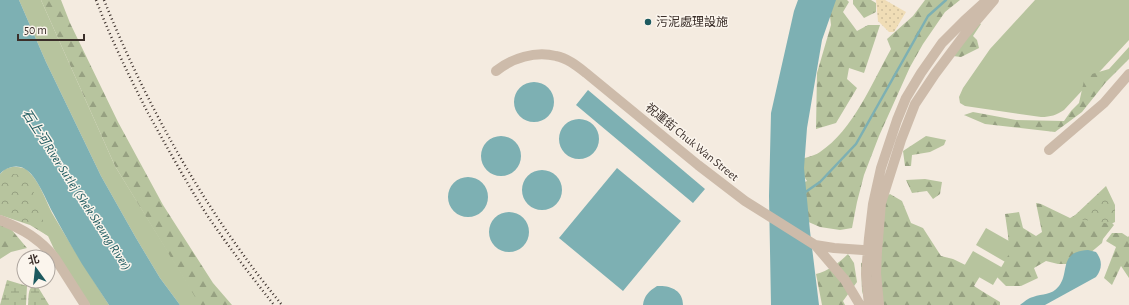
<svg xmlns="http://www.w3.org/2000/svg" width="1129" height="305" font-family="'Alegreya Sans','Noto Sans SC',sans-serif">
<defs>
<pattern id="forest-firs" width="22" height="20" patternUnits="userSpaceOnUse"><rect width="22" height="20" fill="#b7c49e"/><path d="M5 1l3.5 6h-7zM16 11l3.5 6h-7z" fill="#96a081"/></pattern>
<pattern id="wetland-marsh" width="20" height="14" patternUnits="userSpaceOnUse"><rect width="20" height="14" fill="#b7c49e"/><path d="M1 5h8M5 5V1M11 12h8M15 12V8" fill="none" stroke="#96a081"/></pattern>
<pattern id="sand-dots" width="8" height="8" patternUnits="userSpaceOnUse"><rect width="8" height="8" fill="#f0ddb6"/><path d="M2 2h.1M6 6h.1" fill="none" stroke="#cfbe9d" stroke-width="1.8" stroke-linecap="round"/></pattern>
<pattern id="park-crowns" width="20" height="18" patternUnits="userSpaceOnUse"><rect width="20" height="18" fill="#b7c49e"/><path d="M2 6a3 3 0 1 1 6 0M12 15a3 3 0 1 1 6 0" fill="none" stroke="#96a081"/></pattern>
</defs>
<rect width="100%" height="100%" fill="#f4ebe0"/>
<path fill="#b7c49e" d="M19 0H41L115 166 201 305H180L160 278 136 238 101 176 46 62Z
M1035 0H1129V40L1064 110C1056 115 1051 117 1041 117L965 106 960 103 959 97 963 88 990 49Z
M12 167C19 167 25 167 29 172 40 183 45 199 52 213 70 244 90 275 109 305H90L54 249 48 236 0 200V174L5 169Z
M986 228 1016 245 1007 263 976 245Z
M973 251 1003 268 993 285 963 268Z"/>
<path fill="url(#forest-firs)" d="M41 0H61L70 23 118 122 163 205 213 283 232 305H200L115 166Z
M832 0H847L849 2 843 12 857 31 868 25H880L864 73 849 68 847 79 857 88 836 123 816 129 817 73 831 25 829 7Z
M853 0H871L876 3V12L864 18 853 4Z
M925 0H960L945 12 923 44 910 67 879 136 864 175 857 202 852 228 840 230 820 227 797 217 787 190 807 181 794 161C802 158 813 157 820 152 853 130 872 83 891 49L887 39 913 16Z
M972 21 981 24 973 36 977 40 979 48 961 57 945 55Z
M1129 47V59L1106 82 1082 112 1055 132 985 124 964 115 973 112 1016 120 1064 121 1071 111 1079 103 1085 76 1109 69Z
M926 136 946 140 944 145 930 152 912 155 911 166H905L903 151Z
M925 179 942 182 940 194 933 199 927 191 912 193 906 180Z
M890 194 902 201 911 223 923 228 941 256 953 259 982 273 974 286 985 293 1000 302V305H866L862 291 861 263 871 260 878 202Z
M1036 203 1041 204 1070 218 1092 206 1102 213 1114 225 1103 239 1102 243 1077 264H1058L1046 261 1034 268 1038 278 1021 286H1006L996 276 1009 254 1008 235 1005 214 1019 212 1023 228 1036 236 1042 232Z
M0 218 5 222 27 248 11 252 0 259Z
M1112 233H1122L1128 237 1129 236V278L1121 266 1112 285 1104 278 1116 247 1106 241Z
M848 254 854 263 857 282 843 301 845 305H822L816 274C828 271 839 263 848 254Z"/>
<path fill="url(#wetland-marsh)" d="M7 280 27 286 26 305H0Z
M34 285 38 287 49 305H28C29 298 27 289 34 285Z"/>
<path fill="url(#sand-dots)" d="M876 0H885L906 12 894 32H889L878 21Z"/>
<path fill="url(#park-crowns)" d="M13 174 24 175 31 184 48 236 30 225 0 215V186L3 179Z
M1106 186 1115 205V222L1111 224 1072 218Z"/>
<path fill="#7db0b3" d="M0 0H19L46 62 101 176 136 238 160 278 180 305H109C100 291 91 278 82 264 72 247 62 230 53 213 47 202 36 174 25 169 17 164 6 167 0 174Z
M798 0H836L822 40 807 128 804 168 810 231 819 305H771L769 196 771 113 794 11Z
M514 102a20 20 0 1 1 40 0a20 20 0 1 1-40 0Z
M588 90 705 189 693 203 576 105Z
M559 139a20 20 0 1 1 40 0a20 20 0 1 1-40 0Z
M481 156a20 20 0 1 1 40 0a20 20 0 1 1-40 0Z
M617 168 681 221 623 291 559 238Z
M522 190a20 20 0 1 1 40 0a20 20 0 1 1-40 0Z
M448 197a20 20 0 1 1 40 0a20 20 0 1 1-40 0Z
M489 232a20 20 0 1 1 40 0a20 20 0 1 1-40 0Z
M1088 250 1096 252C1103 261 1102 269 1096 277L1045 305H1020C1024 302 1028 298 1033 297 1043 293 1051 296 1059 286 1070 272 1058 252 1088 250Z
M657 286C670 285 683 290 683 305H643C644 296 649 291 657 286Z"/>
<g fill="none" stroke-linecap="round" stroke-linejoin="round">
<path stroke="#7db0b3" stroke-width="2.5" d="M804 193 820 182 856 144 928 16 946 0"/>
<path stroke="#cdbbaa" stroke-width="10" d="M496 71C512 58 535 51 556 56 567 58 577 66 586 73L698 165 745 201 815 245 834 248 877 251
M1049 150 1104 103 1129 74
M0 220C23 229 40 239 55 258L85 305
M816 246 845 280 860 305
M869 305 866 274 869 238 873 204 881 168 897 120 906 98 921 73 942 43 964 21 987 0
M879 305 876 273 877 251 881 203 901 140 915 104 935 74 965 34 994 0"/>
<path stroke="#3b2f2a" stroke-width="2.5" stroke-dasharray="1 3" stroke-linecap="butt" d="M96 0C111 39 129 76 148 113 167 147 186 182 207 215 228 246 251 276 274 305
M104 0C148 109 207 214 282 305"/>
</g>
<circle fill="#1d5a5f" stroke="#fbf5ed" stroke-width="1.5" cx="648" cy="22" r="4"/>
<g text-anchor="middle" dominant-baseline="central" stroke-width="3" stroke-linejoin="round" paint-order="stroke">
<g font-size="12" fill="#3b2f2a" stroke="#fbf5ed" text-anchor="start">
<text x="656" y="22">污泥處理設施</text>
</g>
<g font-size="12" fill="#3b2f2a" stroke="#fbf5ed">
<text transform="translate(692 142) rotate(39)">祝運街 Chuk Wan Street</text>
</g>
<g font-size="13" font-style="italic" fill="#1d5a5f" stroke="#fbf5ed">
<text transform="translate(76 190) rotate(57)">石上河 River Sutlej (Shek Sheung River)</text>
</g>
</g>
<g transform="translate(36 269) rotate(345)"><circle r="19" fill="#fbf5ed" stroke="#aea69f"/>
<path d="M0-3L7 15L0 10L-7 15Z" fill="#1d5a5f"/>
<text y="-6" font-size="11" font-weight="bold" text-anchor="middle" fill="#3b2f2a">北</text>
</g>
<path d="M18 34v6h66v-6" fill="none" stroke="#3b2f2a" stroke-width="2"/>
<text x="24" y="34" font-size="12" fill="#3b2f2a" stroke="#fbf5ed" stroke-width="3" paint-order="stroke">50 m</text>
</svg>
